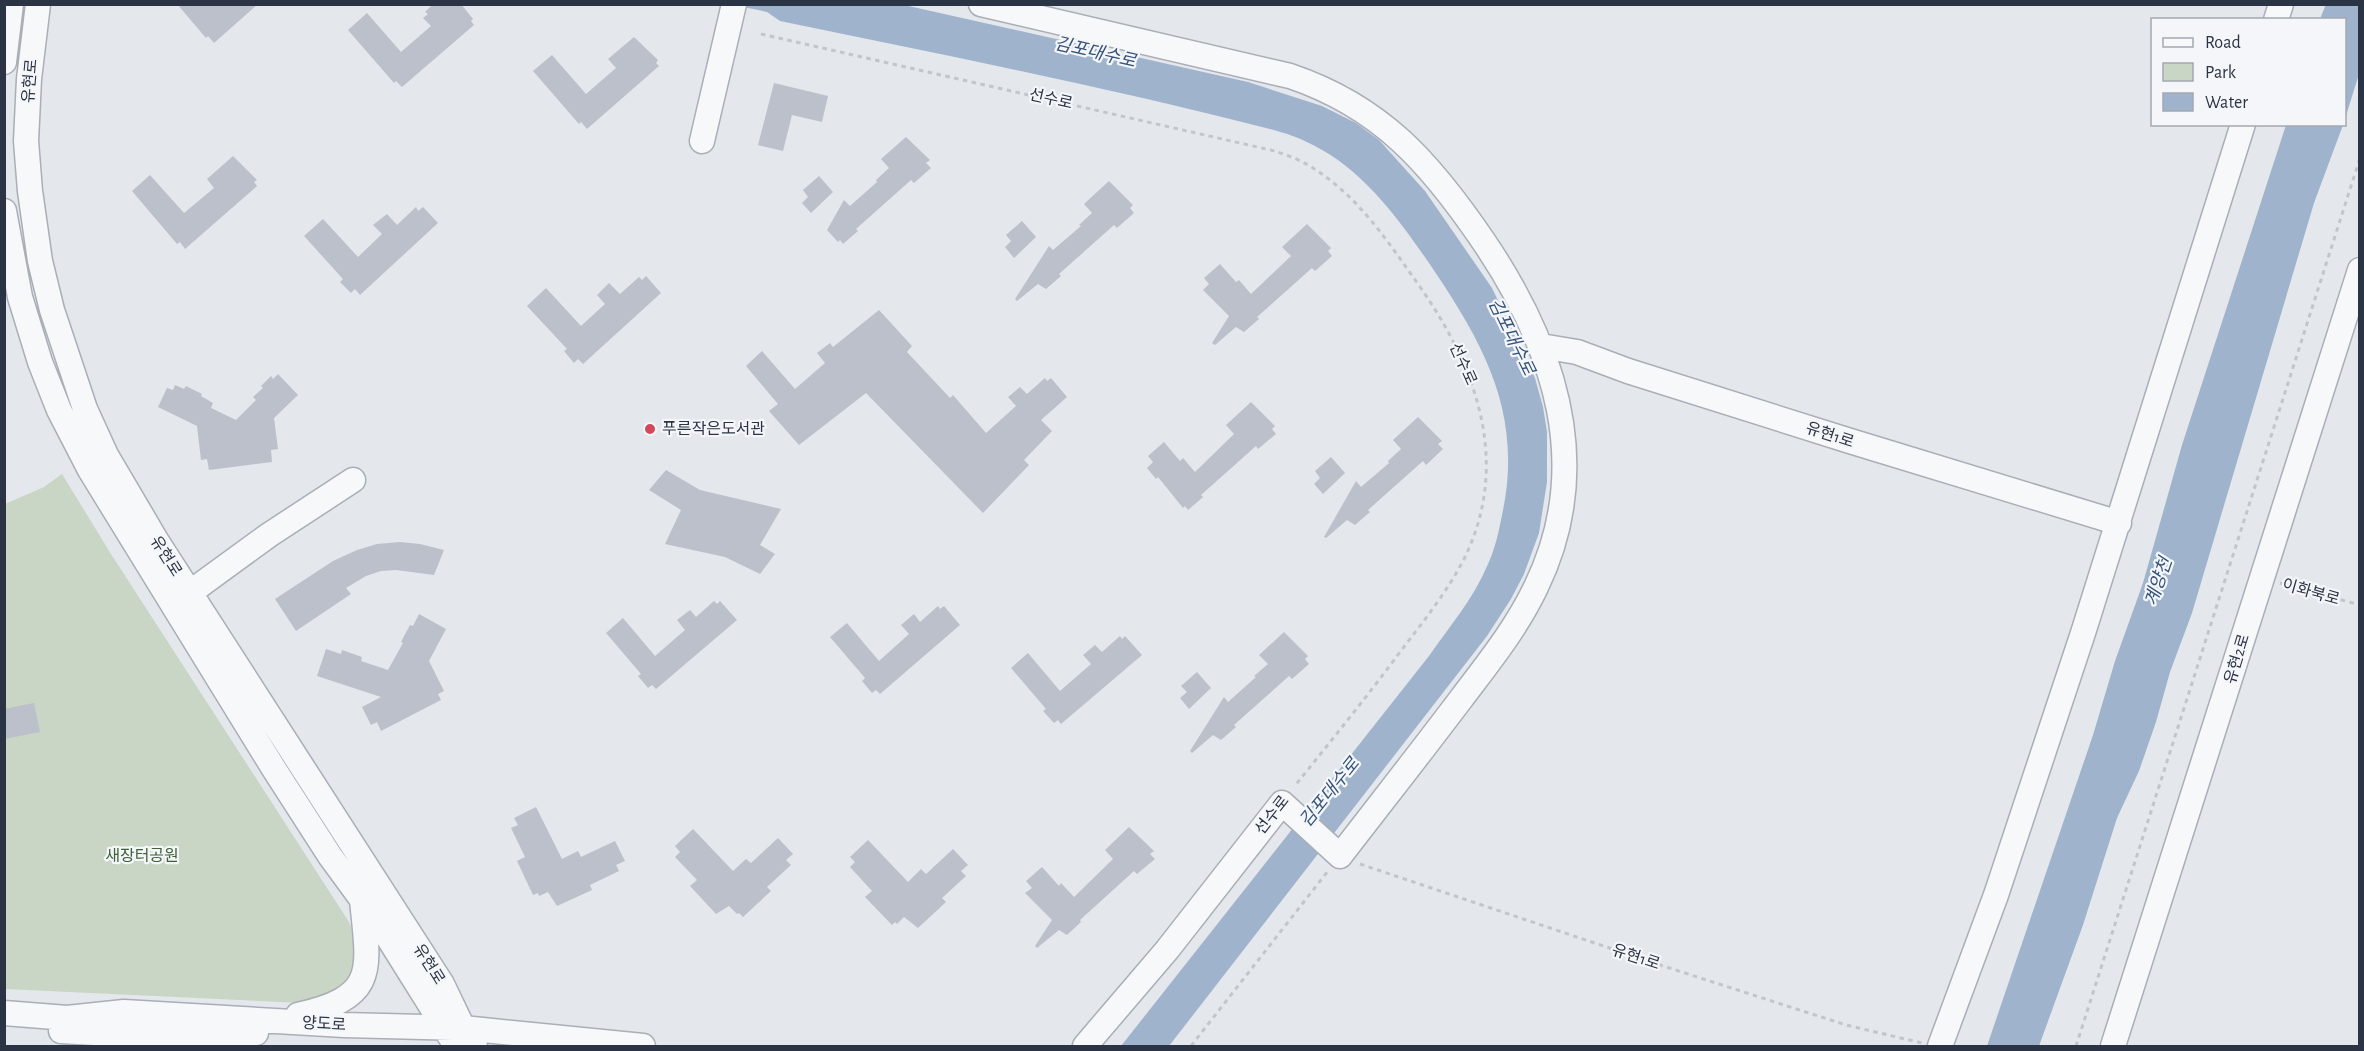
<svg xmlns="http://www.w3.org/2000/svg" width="2364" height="1051" font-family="'Alegreya Sans','Noto Sans KR',sans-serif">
<rect width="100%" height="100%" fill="#e4e7ec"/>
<path fill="#c9d6c5" d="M62 474 111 554 349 922C358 940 359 981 339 993 329 998 312 1000 301 1003L5 989V504L44 487Z"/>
<path fill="#9fb4cc" d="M2326 4 2359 5V74L2345 119 2344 20 2320 19Z
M734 5H904L1248 82 1322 106 1356 123 1379 140 1425 191 1492 288 1535 378 1543 407 1547 432V482L1539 533 1524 574 1511 599 1487 636 1169 1046H1121L1429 656C1449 627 1474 598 1488 564 1495 549 1499 531 1502 515 1524 414 1484 344 1429 263 1398 218 1363 170 1313 145 1291 133 1266 128 1242 122 1210 114 1178 106 1147 99 1025 71 902 46 780 21L767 12Z
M2286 125H2343L2314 203 2192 613 2170 672 2156 722 2139 771 2117 818 2083 925 2039 1046H1987L2093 735 2115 661 2143 583 2182 445Z"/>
<path fill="#bbc0ca" d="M177 4H258L214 43 208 36 206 38Z
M433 4H461L473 19 471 21 474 25 402 87 396 81 394 83 348 30 367 13 401 52 431 26 423 18 428 14 425 12Z
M634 37 658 60 656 63 659 66 587 129 581 122 579 124 533 71 552 55 586 94 616 68 608 59Z
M774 83 828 96 822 122 792 115 783 151 758 145Z
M906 137 930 160 926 163 931 168 914 183 911 180 856 229 858 231 843 244 840 240 838 242 827 230 844 200 850 206 877 182 876 180 889 168 881 159Z
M233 156 257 180 254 182 257 186 185 249 180 242 177 244 132 191 150 175 184 213 214 188 207 179Z
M819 176 833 192 811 213 802 203 808 197 803 190Z
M1109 181 1133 205 1130 208 1134 213 1117 228 1114 225 1059 274 1061 276 1046 289 1038 284 1017 301 1015 299 1049 246 1053 250 1081 226 1079 225 1092 213 1084 204Z
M416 207 418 211 423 207 438 223 360 295 355 289 351 293 340 282 343 279 304 236 323 219 358 257 382 234 373 225 387 214 397 225Z
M1022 221 1036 237 1014 258 1005 247 1011 241 1006 235Z
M1307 224 1331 248 1328 251 1332 256 1315 271 1312 268 1257 317 1259 319 1244 332 1236 327 1215 345 1212 343 1229 316 1203 290 1209 284 1204 278 1220 264 1236 282 1239 280 1251 294 1291 256 1282 247Z
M646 276 661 293 583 364 578 359 574 363 564 351 567 349 527 306 546 288 581 326 605 304 597 295 609 283 620 294 639 277 642 280Z
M879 310 912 346 907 352 950 398 953 395 986 433 1016 406 1008 397 1020 387 1027 394 1045 378 1047 381 1051 378 1067 397 1041 420 1052 431 1024 460 1029 465 983 513 866 393 799 445 769 411 778 404 746 366 762 351 795 389 825 363 817 353 830 343 833 347Z
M278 374 298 395 274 418 278 449 271 450 272 462 209 470 207 459 201 460 197 426 158 407 167 388 173 390 175 385 184 389 186 386 202 394 201 396 213 403 211 408 236 420 256 400 253 397 263 388 261 386 271 376 273 379Z
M1251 402 1275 426 1272 429 1276 434 1258 449 1256 446 1201 495 1203 497 1188 510 1185 506 1183 508 1158 477 1156 479 1147 468 1153 462 1148 456 1164 442 1180 461 1183 458 1195 472 1234 434 1226 425Z
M1418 417 1442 441 1438 444 1443 449 1426 465 1423 461 1368 510 1370 512 1355 525 1347 520 1326 538 1324 537 1356 481 1361 487 1389 463 1388 461 1401 449 1393 440Z
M1331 457 1345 473 1323 494 1314 484 1320 478 1315 471Z
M666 470 700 490 781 509 760 545 775 554 760 574 725 557 665 544 681 510 649 490Z
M400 542 420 544 444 550 434 575 396 570 381 571 366 576 346 588 351 594 296 631 275 599 333 561 357 550 377 544Z
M714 601 717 604 720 601 737 620 656 689 652 685 648 688 638 676 641 674 606 633 623 618 655 656 685 630 677 620 690 610 696 617Z
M938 606 940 609 944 606 960 625 880 694 876 690 872 693 862 681 865 678 830 637 847 623 879 661 909 634 901 625 914 614 920 622Z
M419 614 446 629 429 661 444 691 438 694 441 700 381 731 377 722 371 725 362 707 381 697 317 676 326 649 341 654 342 650 362 657 361 661 388 670 403 643 401 642 410 625 413 626Z
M1284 632 1308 656 1305 659 1309 664 1292 679 1289 676 1234 725 1236 727 1221 740 1213 735 1192 753 1190 751 1224 697 1228 702 1256 677 1254 676 1268 664 1259 655Z
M1120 636 1122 639 1125 636 1142 655 1061 724 1058 720 1054 723 1043 711 1046 709 1011 668 1028 653 1060 691 1091 664 1083 655 1095 645 1102 652Z
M1197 672 1211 688 1189 709 1180 698 1187 692 1181 686Z
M34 703 40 732 4 739V709Z
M536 807 562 859 578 851 581 857 615 841 625 861 616 865 619 871 590 885 592 890 557 906 548 892 539 896 538 893 533 895 517 861 525 857 511 828 518 825 514 818Z
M1129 827 1154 851 1150 854 1155 859 1137 874 1134 871 1080 920 1081 922 1067 935 1059 930 1037 948 1035 946 1052 920 1025 893 1032 888 1026 881 1042 867 1059 886 1061 883 1074 897 1113 859 1105 850Z
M693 829 733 871 746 859 751 863 778 838 793 854 786 860 791 865 767 887 771 891 743 917 739 913 737 914 729 906 716 914 690 886 697 880 675 857 680 852 675 846Z
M868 840 908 882 921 869 926 874 953 849 968 865 961 871 966 876 942 898 946 902 918 928 904 917 897 924 895 922 892 925 865 897 872 891 850 867 855 862 850 857Z"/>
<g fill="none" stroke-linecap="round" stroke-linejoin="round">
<defs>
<path id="minor" d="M38 4 29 79 26 141 30 191 40 261 52 310 85 409 106 455 156 540 442 984 463 1028 475 1046
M981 4 1290 76C1382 107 1431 164 1484 242 1555 347 1595 466 1536 587 1516 629 1488 663 1461 699 1421 752 1380 804 1340 856L1282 803 1167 950 1085 1046
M2276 20 2281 4
M4 62 11 4
M702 141 734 4
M4 211 20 297 40 362 59 410 90 470 274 769 330 856 379 923 456 1046
M1541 346 1577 352 1628 371 1850 441 2119 523
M177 602 269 535 353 480
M4 1013 67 1018 124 1012 344 1025 463 1028 643 1046
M298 1015C378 997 369 971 362 900
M61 1031 194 1039 256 1033
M1940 1046 1996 895 2083 633 2243 124
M2113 1046 2360 270"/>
</defs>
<use href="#minor" stroke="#a9aeb7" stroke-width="27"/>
<path stroke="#c2c5cb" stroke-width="3" stroke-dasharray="4.5 4.5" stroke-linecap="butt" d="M761 34 1275 151C1286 155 1298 159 1308 165 1357 194 1386 239 1418 284 1476 366 1512 462 1464 559 1447 592 1423 622 1400 652 1366 698 1330 742 1294 787
M2280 583 2360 605
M1360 864 1657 964 1846 1025 1922 1043
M1191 1046 1328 871
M2076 1046 2360 158"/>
<use href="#minor" stroke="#f7f8fa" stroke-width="24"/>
</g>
<circle fill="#d1495b" stroke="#f4f6f9" stroke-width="2" cx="650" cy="429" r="6"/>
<g text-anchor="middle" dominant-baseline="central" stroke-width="4.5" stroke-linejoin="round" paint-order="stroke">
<g font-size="16" fill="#2b3445" stroke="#f4f6f9">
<text transform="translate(30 81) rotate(-85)">유현로</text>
<text transform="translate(1051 99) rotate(13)">선수로</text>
<text transform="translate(1463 364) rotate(66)">선수로</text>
<text transform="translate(1830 435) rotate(18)">유현1로</text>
<text transform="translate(166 556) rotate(58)">유현로</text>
<text transform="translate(2311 592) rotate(16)">이화북로</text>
<text transform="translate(2237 659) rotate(-73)">유현2로</text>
<text transform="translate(1272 815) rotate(-52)">선수로</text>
<text transform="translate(1636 957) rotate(18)">유현1로</text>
<text transform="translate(429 964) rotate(58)">유현로</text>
<text transform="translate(324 1024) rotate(3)">양도로</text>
</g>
<g font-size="16" fill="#2b3445" stroke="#f4f6f9" text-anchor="start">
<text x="662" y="429">푸른작은도서관</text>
</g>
<g font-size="16" fill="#3f6138" stroke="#f4f6f9">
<text x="142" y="856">새장터공원</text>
</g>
<g font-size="18" font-style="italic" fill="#34527a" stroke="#f4f6f9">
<text transform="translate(1095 53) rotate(13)">김포대수로</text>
<text transform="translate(1511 337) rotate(64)">김포대수로</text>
<text transform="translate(2159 582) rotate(-71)">계양천</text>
<text transform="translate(1330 793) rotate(-51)">김포대수로</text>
</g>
</g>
<rect width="2364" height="1051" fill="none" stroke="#2b3445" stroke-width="12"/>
<rect x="2151" y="18" width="195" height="108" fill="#f4f6f9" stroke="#a4a8b1" stroke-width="1.5"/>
<rect x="2163" y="38" width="30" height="9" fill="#f7f8fa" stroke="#a4a8b1" stroke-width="1.5"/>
<text x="2205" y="48" font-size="18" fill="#2b3445">Road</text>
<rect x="2163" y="63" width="30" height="18" fill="#c9d6c5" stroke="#a4a8b1" stroke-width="1.5"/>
<text x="2205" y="78" font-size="18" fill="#2b3445">Park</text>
<rect x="2163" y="93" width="30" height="18" fill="#9fb4cc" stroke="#a4a8b1" stroke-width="1.5"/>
<text x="2205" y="108" font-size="18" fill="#2b3445">Water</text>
</svg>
